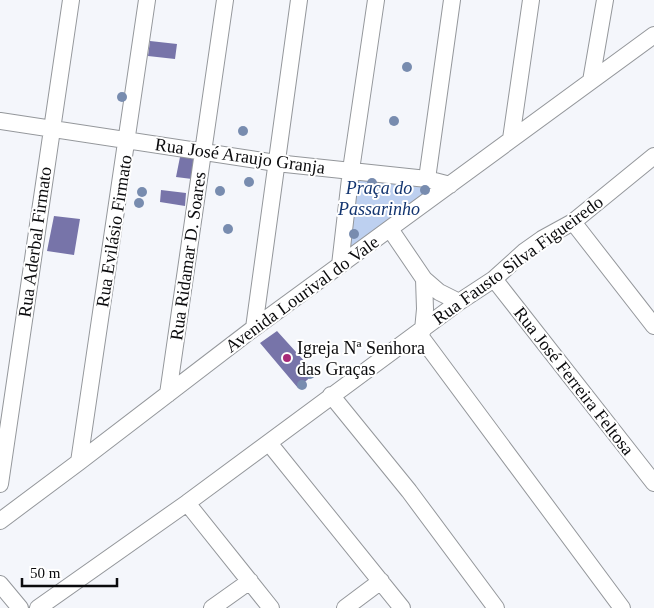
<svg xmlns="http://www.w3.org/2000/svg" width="654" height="608" font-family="'Times New Roman',serif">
<rect width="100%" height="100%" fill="#f4f6fb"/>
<path fill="#bdd0f0" d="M358 172 437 185 347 250Z"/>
<path fill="#7774a9" d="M150 41 177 44 175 59 148 56Z
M181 152 198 156 192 179 176 177Z
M161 190 186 193 185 206 160 202Z
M54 216 80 219 74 255 47 251Z
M277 331 315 373 298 388 260 343Z"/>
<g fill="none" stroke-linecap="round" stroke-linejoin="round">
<defs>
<path id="minor" d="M591 81 605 0
M0 121 276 163 427 179 450 185
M511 139 531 0
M427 179 452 0
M573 222 654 326
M390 229 424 279 439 292 459 302
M340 265 351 170 376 0
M494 279 654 483
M254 328 299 0
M423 330 425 309 424 279
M418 333 622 608
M168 394 225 0
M331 395 409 491 496 608
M269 443 402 608
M79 462 147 0
M0 484 71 0
M187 503 271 608
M0 521 79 462 254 328 654 35
M0 584 20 608
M38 608 187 503 459 302 494 279 525 251 542 239 573 222 654 156
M212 608 250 581
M345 608 381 581"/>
</defs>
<use href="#minor" stroke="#94979b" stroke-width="18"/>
<use href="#minor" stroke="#fff" stroke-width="16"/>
</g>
<g fill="#788caf">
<circle cx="407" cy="67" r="5"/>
<circle cx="122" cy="97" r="5"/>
<circle cx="394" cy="121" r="5"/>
<circle cx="243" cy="131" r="5"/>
<circle cx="249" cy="182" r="5"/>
<circle cx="372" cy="183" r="5"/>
<circle cx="425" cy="190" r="5"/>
<circle cx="220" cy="191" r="5"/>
<circle cx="142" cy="192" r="5"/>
<circle cx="139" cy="203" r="5"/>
<circle cx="228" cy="229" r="5"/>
<circle cx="354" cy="234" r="5"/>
<circle cx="310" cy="374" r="5"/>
<circle cx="302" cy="385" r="5"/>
</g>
<circle fill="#a82978" stroke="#fff" stroke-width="2" cx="287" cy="358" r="5"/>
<g text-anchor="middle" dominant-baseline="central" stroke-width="4" stroke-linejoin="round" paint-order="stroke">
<g font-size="18" fill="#0b0b0d" stroke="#fff">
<text transform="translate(240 156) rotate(8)">Rua José Araujo Granja</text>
<text transform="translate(114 231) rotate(-81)">Rua Evilásio Firmato</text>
<text transform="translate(35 242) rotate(-82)">Rua Aderbal Firmato</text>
<text transform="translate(188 256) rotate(-82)">Rua Ridamar D. Soares</text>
<text transform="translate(518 260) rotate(-36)">Rua Fausto Silva Figueiredo</text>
<text transform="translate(302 294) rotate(-36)">Avenida Lourival do Vale</text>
<text transform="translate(574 381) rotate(52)">Rua José Ferreira Feltosa</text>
</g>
<g font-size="18" font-style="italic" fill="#133570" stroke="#fff">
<text x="379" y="188">Praça do<tspan x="379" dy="21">Passarinho</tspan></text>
</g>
<g font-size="18" fill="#0b0b0d" stroke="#fff" text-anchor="start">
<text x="297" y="348">Igreja Nª Senhora<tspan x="297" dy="21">das Graças</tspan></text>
</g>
</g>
<path d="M22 578v8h95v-8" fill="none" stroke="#0b0b0d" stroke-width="2.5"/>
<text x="30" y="578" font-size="15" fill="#0b0b0d" stroke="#ffffff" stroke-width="4" paint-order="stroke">50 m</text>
</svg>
